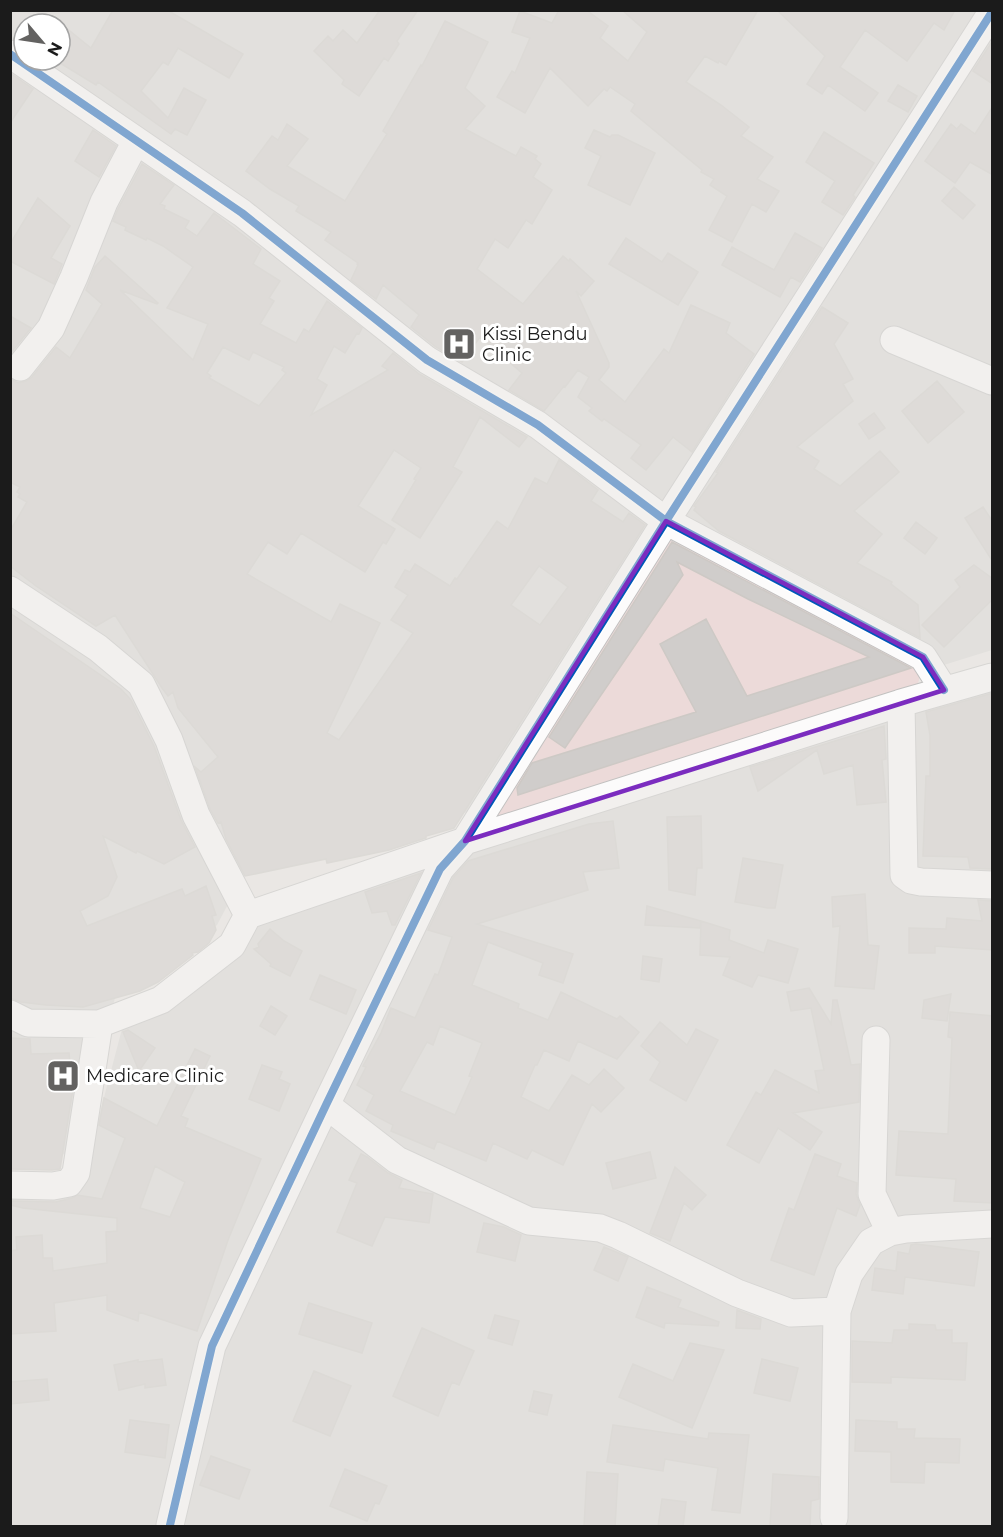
<svg xmlns="http://www.w3.org/2000/svg" width="1003" height="1537" font-family="Montserrat,sans-serif">
<rect width="100%" height="100%" fill="#eae7e4"/>
<path fill="#d9d7d5" fill-rule="evenodd" d="M11 11H992V650L493 805 244 874 217 925 145 979 119 984 72 1150 68 1154 11 1158ZM24 24H60V60H24Z
M992 682V1526H11L10 1187 86 1166 122 1029 169 1004 265 906Z"/>
<path fill="#ecdad9" d="M670 540 922 669 917 687 494 820 486 809Z"/>
<path fill="#d0cdcb" stroke="#cdc9c5" stroke-width="1.5" fill-rule="evenodd" d="M113 10H167L243 54 229 78 178 48 168 65 163 62 141 91 168 118 184 88 206 100 187 135 175 129 171 134 98 82 96 85 60 63V23L91 48Z
M380 10H418L397 41 399 44 388 61 384 58 359 96 342 84 344 80 314 51 328 36 333 41 343 30 357 43Z
M559 10H586L608 26 600 38 628 61 647 32 622 10H758L726 65 719 61 718 63 705 56 686 82 721 105 749 127 741 136 773 157 757 179 779 191 766 212 752 204 732 242 709 230 727 196 710 185 714 179 701 172 702 170 631 111 635 104 610 87 607 91 604 89 588 106 550 68 525 113 497 97 512 71 515 73 530 38 512 32 520 11 552 23Z
M777 10H955L944 30 934 23 907 61 865 30 840 67 878 93 865 111 828 85 822 94 807 84 825 56Z
M445 21 488 42 465 88 485 106 465 129 516 156 521 147 537 156 535 159 541 164 533 177 552 190 532 224 526 220 508 248 495 239 477 269 523 304 563 256 569 261 570 259 594 281 581 296 576 291 609 363V367L599 380 625 402 664 349 669 353 691 305 730 323 726 333 754 354 692 452 673 437 646 470 631 458 641 445 604 419 602 421 589 411 592 408 578 397 589 377 578 370 565 387 564 386 544 411 509 390 522 373 480 337 462 362 436 347 411 327 419 315 383 285 376 299 351 280 358 265 357 264 358 263 325 240 331 232 296 211 299 206 270 189 246 171 272 136 278 140 287 124 308 139 287 166 345 201 387 134 383 131 421 65 422 66Z
M993 40V84L973 71Z
M10 73 33 89 10 123Z
M898 85 917 96 908 112 888 101Z
M993 106V175L970 162 955 183 925 161 951 124 957 129 961 124 975 134Z
M93 130 116 146 99 177 75 161Z
M594 130 610 137 612 135H618L655 153 630 205 588 185 601 156 585 148Z
M824 132 874 163 853 195 855 197 843 215 822 202 835 181 806 162Z
M142 164 174 185 160 204 165 206 164 209 189 221 185 228 197 236 214 213 261 249 253 264 280 281 269 298 274 301 260 324 296 343 304 329 309 332 327 301 362 328 359 334 357 333 345 353 334 346 317 379 327 385 311 415 388 370 382 366 393 353 419 374 527 437 519 447 480 417 453 467 462 472 420 538 392 520 416 480 414 479 421 468 394 450 358 506 395 529 386 544 383 542 365 572 301 533 287 554 268 542 247 574 331 622 340 604 380 623 327 733 339 740 413 633 391 620 408 595 395 587 405 570 410 572 415 564 450 586 455 578 457 579 497 521 508 529 535 478 547 484 559 460 598 490 591 501 623 522 629 513 645 525 454 828 426 836V838L389 850 327 863 326 859 245 876 226 839 221 822 218 823 210 809 195 767 201 772 218 757 178 708 173 692 168 696 162 688 115 615 96 626 36 586 10 566V531L27 502 18 497 20 494 17 492 20 487 10 482V379L18 383 26 381 32 377 56 347 70 358 102 304 86 290 95 267 105 256 158 303 157 304 120 290 193 360 208 324 167 308 193 267 163 246 147 238 146 240 125 230 126 227 113 221 118 209ZM223 347 249 360 253 352 284 367 282 370 286 373 259 406 209 378 211 376 207 373ZM539 566 568 587 540 625 511 605Z
M954 187 975 205 963 219 942 201Z
M38 198 70 226 51 258 62 264 54 284 10 261V244Z
M795 233 822 248 800 282 791 277 780 297 722 265 732 247 774 270Z
M626 238 662 262 668 253 698 272 678 305 609 264Z
M822 307 848 323 834 344 853 379 843 384 853 401 797 447 819 461 814 469 840 486 880 451 899 472 854 511 882 534 857 563 892 582 891 584 918 605 920 638 719 531 694 510 696 507 694 506 718 473 716 472Z
M10 316 31 328 10 354Z
M937 381 964 412 928 443 902 411Z
M874 413 885 428 869 439 859 424Z
M983 507 993 522V562L965 518Z
M916 522 937 538 925 554 904 538Z
M672 542 911 668 518 795 517 788 532 763 696 712 660 644 706 619 747 696 869 657 748 599 677 562 683 575 565 748 549 737Z
M974 565 993 579V599L944 647 922 625 960 587 955 580Z
M10 613 121 689 131 700 154 746 181 820 195 847 164 864 137 851 136 853 103 836 117 877 108 896 80 911 87 926 182 889 185 896 206 886 216 915 212 916 216 930 209 943 198 952 192 953 193 955 158 982 140 991 83 1007 46 1005 21 1002 10 998Z
M993 693V869L970 868 968 857 923 856 926 776H930V735L926 712Z
M884 726 886 759 882 760 886 802 857 805 853 765 824 774 817 750 758 791 750 767Z
M701 816 702 868H697L695 895 669 890 667 817Z
M613 821 619 868 583 872 588 890 477 924 573 954 563 983 539 975 543 963 488 942 472 985 519 1004 518 1008 548 1020 561 992 617 1019 620 1016 639 1032 617 1059 578 1041 569 1061 544 1050 537 1065H535L521 1097 549 1111 572 1075 589 1085 604 1069 624 1088 601 1112 592 1104 563 1165 532 1150 527 1159 493 1143 486 1161 437 1141 434 1149 391 1131 393 1125 366 1111 374 1095 357 1085 366 1067 363 1066 381 1033 391 1008 415 1018 435 974 438 975 452 937 428 930 453 878 468 861 589 824ZM440 1026 482 1043 469 1076 472 1077 455 1115 400 1091 427 1042 433 1045Z
M743 858 783 865 775 908H768L735 902Z
M421 873 395 925H392L387 911 372 913 365 892Z
M865 894 868 945 879 946 874 989 835 986 840 926 833 927 832 897Z
M978 900 993 901V950L935 946V953H909V928L946 929 947 918 982 921Z
M647 906 701 921 700 928 645 925Z
M701 921 730 930 729 940 764 953 768 940 798 949 788 983 758 975 752 987 723 975 730 957 700 955Z
M270 929 284 941 302 951 290 976 270 966 271 964 254 949 259 947 258 944Z
M643 956 662 959 659 982 641 979Z
M320 975 356 990 346 1014 310 999Z
M809 988 831 1024 833 1000H837L851 1065 860 1064 859 1102 793 1113 822 1132 810 1150 778 1128 759 1163 727 1145 756 1092 761 1095 775 1070 819 1093 815 1071 824 1070 811 1008 791 1011 787 992Z
M951 994 947 1021 922 1018 924 1000Z
M271 1006 287 1016 275 1035 260 1026Z
M950 1012 993 1016V1203L954 1201 956 1179 896 1175 899 1131 948 1134 952 1038 948 1037Z
M660 1022 687 1045 696 1029 718 1040 686 1101 650 1080 660 1062 641 1046Z
M128 1030 155 1048 139 1071 123 1032Z
M10 1038 30 1039 31 1054 69 1053 70 1064H77L60 1169 52 1170 10 1169Z
M195 1049 210 1056 181 1116 188 1119 185 1127 261 1159 228 1240 197 1331 139 1312 138 1321 107 1310V1295L54 1303 56 1331 10 1334V1251L17 1250 16 1237 42 1235 43 1258H52L53 1271 107 1263 106 1232 117 1231V1218L23 1208 10 1205V1201L56 1202 72 1198 77 1195 102 1199 125 1138 99 1125 104 1098 157 1126ZM155 1166 185 1182 170 1217 140 1208Z
M262 1065 282 1072 279 1079 290 1084 279 1111 249 1099Z
M650 1152 656 1178 613 1189 606 1163Z
M361 1154 367 1157 388 1173 402 1180 399 1188 433 1194 429 1223 385 1217 372 1246 337 1232 357 1183 349 1180Z
M815 1154 841 1164 837 1176 857 1183 856 1194 860 1205 856 1216 837 1208 814 1275 771 1260 789 1208 794 1210Z
M675 1167 706 1195 692 1210 684 1203 670 1241 650 1233Z
M484 1223 504 1227 521 1235 515 1261 477 1252Z
M916 1244 979 1252 974 1286 905 1277 903 1294 872 1290 875 1268 896 1271 898 1252 909 1254 911 1245Z
M604 1247 628 1257 618 1281 594 1270Z
M647 1287 681 1300 678 1307 719 1322 718 1326 665 1323 664 1328 636 1317Z
M309 1303 372 1323 362 1353 299 1334Z
M737 1310 761 1319 760 1329 736 1328Z
M495 1315 519 1321 512 1345 488 1338Z
M909 1324 935 1325 936 1330H952V1343H967L965 1380 891 1377V1383L852 1382V1341L892 1343 894 1330H909Z
M422 1328 474 1351 459 1385 452 1382 438 1416 393 1396Z
M690 1343 724 1350 692 1428 619 1397 633 1364 673 1381Z
M162 1359 166 1385 145 1388V1384L119 1390 114 1365 138 1360V1362Z
M762 1359 798 1368 790 1401 754 1393Z
M314 1371 351 1386 330 1436 293 1421Z
M47 1379 49 1400 10 1404V1382Z
M534 1391 552 1395 547 1415 529 1411Z
M130 1420 169 1425 165 1458 125 1452Z
M856 1420 897 1422V1429H915L914 1438 960 1439 959 1463 925 1462 924 1483 891 1482V1452L855 1451Z
M613 1425 708 1439 709 1433 749 1435 740 1513 712 1510 718 1468 665 1459 663 1471 607 1462Z
M211 1456 250 1470 239 1499 200 1485Z
M345 1469 387 1486 379 1504 375 1503 367 1521 330 1506Z
M587 1472 618 1474 615 1527H584Z
M773 1474 819 1477V1499L811 1501 810 1527H770Z
M662 1499 686 1502 683 1527H658Z"/>
<g fill="none" stroke-linecap="round" stroke-linejoin="round">
<defs>
<path id="minor" d="M10 54 242 213 427 360 538 425 666 521 923 657 944 690
M894 340 992 381
M20 367 51 328 74 277 104 202 136 141
M10 590 98 648 141 684 169 740 196 815 248 915
M901 703 904 875 911 880 921 882 992 885
M10 1014 28 1023 99 1024 161 1000 232 945 248 915 465 841 901 703 992 677
M876 1040 872 1194 890 1232
M326 1105 397 1160 529 1221 600 1228 618 1235 737 1293 791 1313 837 1311
M10 1185 53 1186 69 1183 76 1173 99 1024
M834 1518 837 1311 849 1274 871 1242 890 1232 906 1229 992 1224
M170 1525 212 1346 326 1105 440 869 465 841 666 521 992 12"/>
</defs>
<use href="#minor" stroke="#c2c1c0" stroke-width="29"/>
<use href="#minor" stroke="#fcfbfb" stroke-width="27"/>
<defs>
<path id="cycleway" d="M10 54 242 213 427 360 538 425 666 521 923 657 944 690
M170 1525 212 1346 326 1105 440 869 465 841 666 521 992 12"/>
</defs>
<use href="#cycleway" stroke="#fff" stroke-width="11"/>
<use href="#cycleway" stroke="#0057b8" stroke-width="8"/>
</g>
<path d="M0 0H1003V1537H0ZM666 521 923 657 944 690 465 841Z" fill="#eae7e4" fill-opacity=".55" fill-rule="evenodd"/>
<path fill="none" stroke="#7b2cbf" stroke-width="4.5" stroke-linejoin="round" d="M666 521 923 657 944 690 465 841Z"/>
<defs>
<symbol id="hospital-square" viewBox="-11 -11 22 22"><rect x="-9" y="-9" width="18" height="18" rx="4" fill="#636261" stroke="#fff"/><path d="M-5-5h3v3.5h4V-5h3V5h-3V1.5h-4V5h-3Z" fill="#fff"/></symbol>
</defs>
<g fill-rule="evenodd">
<use href="#hospital-square" x="440" y="325" width="38" height="38"/>
<use href="#hospital-square" x="44" y="1057" width="38" height="38"/>
</g>
<g text-anchor="middle" dominant-baseline="central" stroke-width="6" stroke-linejoin="round" paint-order="stroke">
<g font-size="18" fill="#1b1b1b" stroke="#fff" text-anchor="start">
<text x="482" y="334">Kissi Bendu<tspan x="482" dy="21">Clinic</tspan></text>
<text x="86" y="1076">Medicare Clinic</text>
</g>
</g>
<rect width="1003" height="1537" fill="none" stroke="#1b1b1b" stroke-width="24"/>
<g transform="translate(42 42) rotate(119)"><circle r="28" fill="#ffffff" stroke="#a4a4a4" stroke-width="1.5"/>
<path d="M0-4.5L10 22L0 15L-10 22Z" fill="#636261"/>
<text y="-9" font-size="16" font-weight="bold" text-anchor="middle" fill="#1b1b1b">N</text>
</g>
</svg>
